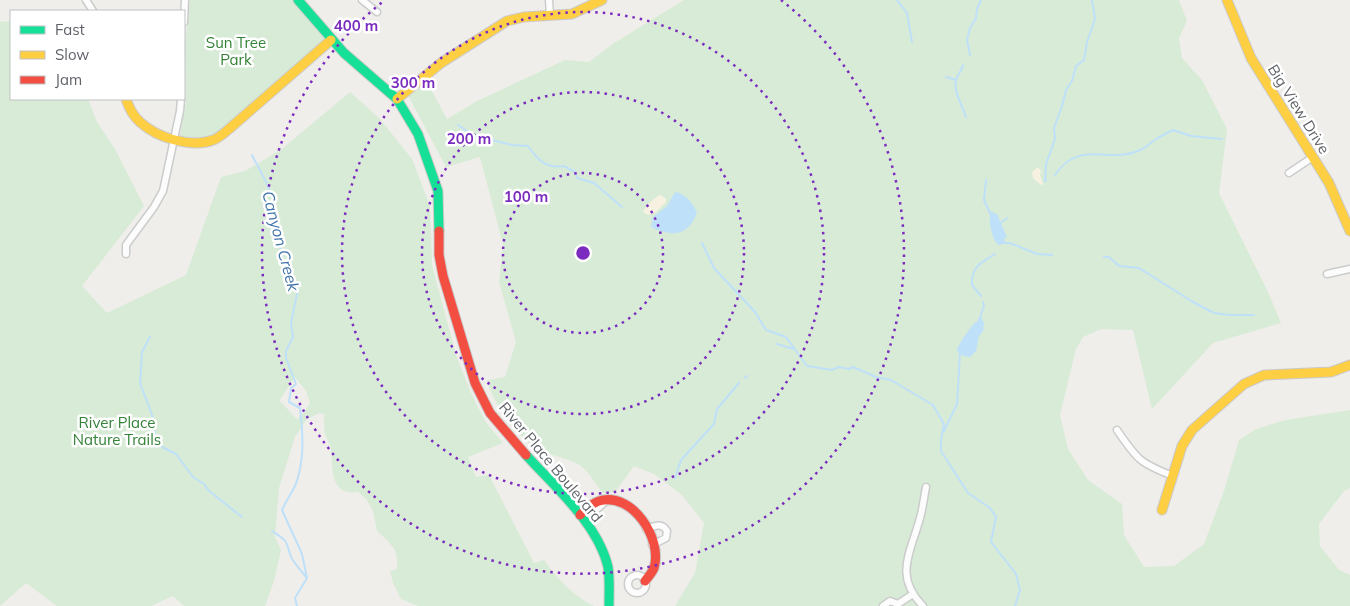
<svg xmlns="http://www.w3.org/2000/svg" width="1350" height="606" font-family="Mulish,sans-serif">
<rect width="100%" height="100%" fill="#efeeea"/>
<path fill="#d8ebd6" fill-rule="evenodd" d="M190 0H293L322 36 324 39 323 43 219 132 202 138 182 137 180 135 186 102 185 44Z
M684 0H1179L1187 21 1179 38 1182 58 1202 80 1227 129 1219 193 1268 292 1281 323 1213 343 1152 409 1133 330 1101 329 1083 337 1076 349 1060 415 1068 449 1088 480 1122 504 1124 535 1144 567 1174 566 1204 544 1224 491 1239 440 1256 429 1286 420 1350 410V488L1344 491 1319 524 1320 546 1339 570 1350 575V606H675L695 573 704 523 682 495 654 474 634 466 615 492 603 493C596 485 591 475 583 468 577 461 557 457 547 453 519 442 495 408 487 380L505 377 516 342 499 282 503 244 480 157 446 167 408 95 427 82 447 119 477 101 565 60 589 62 614 43Z
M11 21V99H88L97 122 115 149 144 206 82 286 107 313 186 275 221 177 245 171 282 149 350 92 379 118 412 159 430 206 432 265 456 355 471 393 485 421 503 443 468 457 476 477 489 475 534 563 544 560C558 579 573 596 594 606H418L401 599 393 583 390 571 397 569V560L395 550 387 540 377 531 373 511 366 499 358 492C329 496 333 468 331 449 330 444 327 439 325 434 324 428 324 420 324 414L319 413 306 420 295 437 279 488 275 537 281 550 274 581 265 606H184L173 596 151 606H57L26 583 0 606V22ZM295 377 306 391 310 403 303 414 297 419C290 413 286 406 279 401Z"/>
<path fill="#f6f1e1" d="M1038 167 1041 171 1040 175 1043 184 1041 185 1033 178 1032 172Z
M661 195 666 199V202L656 212 648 215 643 212C646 206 655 196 661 195Z"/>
<path fill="#bfe0f9" d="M675 192C685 193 694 204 697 213 688 237 671 237 651 227L653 217 667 206Z
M990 211 997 214 1007 237 1004 239 1005 242 1000 245 997 244C991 236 989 221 990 211Z
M981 317 984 323 983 329 986 327 979 336 976 351 970 357 963 356 957 351C957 346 968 331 972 326 975 322 978 322 981 317Z"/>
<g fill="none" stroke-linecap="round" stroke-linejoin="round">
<path stroke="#bfe0f9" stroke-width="2" d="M897 0 907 13 912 42
M970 55 967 40 970 28 976 18 977 9 981 0
M963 65C962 71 957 75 956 80 953 91 963 107 966 117
M946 77 956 80
M458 125 475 136 512 145 528 146C538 160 546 169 564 166L575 172 577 178 594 183 622 207
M252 155C258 167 270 187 273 200 278 227 278 268 298 289L291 323 293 337 286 351V358L296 384 291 388 289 402 300 408C303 433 305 462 295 486 291 494 286 501 282 510L302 554 307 578 295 598 297 606
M1055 175C1080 138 1109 165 1140 150 1146 148 1150 143 1156 139 1161 136 1167 133 1173 130L1191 136 1222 139
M986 180 984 200 990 213
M1046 180 1045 181 1046 164 1055 139 1054 128 1062 106 1066 90 1072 81 1076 66 1084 60 1087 42 1095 19 1092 0
M999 224 1007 218
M702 243 714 268 755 312 766 330 786 337 807 366 832 370 839 367 849 369 853 367 876 377 891 380 933 405 944 424 941 440V451L968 493 990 508 996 517 991 542 1016 574 1020 590 1015 606
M1003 243H1010L1037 254 1052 255
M1104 257H1109L1119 266 1139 268 1193 302 1214 313 1229 315H1254
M981 296 972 285C971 266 981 263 995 254
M978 323 984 306 983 302
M150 337 142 352 140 383 152 415 155 437 162 447 176 454 193 477 204 484 208 490 242 517
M777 344 794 349
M745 378 747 376
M944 431 957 404 960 352
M675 478 681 460 714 424 717 409 739 383
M272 531C287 541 285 538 290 554 292 562 302 571 306 577"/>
<defs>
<path id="street" d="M86 0 93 11
M362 0 377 12
M549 0 550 15
M184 22 185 0
M1289 173 1313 157
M126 254V245L154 207 163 191 180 111 181 99
M1327 274 1350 269
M1117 430C1137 459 1139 463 1173 476
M585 520 606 501
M646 529C654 526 662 522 667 531L666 538 652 545
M628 584a9 9 0 1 1 18 0a9 9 0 1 1-18 0Z
M883 606 890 601 898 604
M897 606 898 604 913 594
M923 606C893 576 911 552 920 518 923 508 924 497 926 487"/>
<path id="fast" d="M298 0 344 53 397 99 418 134 438 191 439 231
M526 455C555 487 598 524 608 567 610 579 609 594 609 606"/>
<path id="slow" d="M1227 0 1251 58 1329 183 1350 231
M126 99C129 108 133 116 140 122 157 138 191 148 213 140 219 138 224 133 229 129L331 40
M397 99 441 63 507 21 524 17 572 14 602 0
M1162 510 1182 446 1192 430 1244 384 1264 375 1331 372 1350 365"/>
<path id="jam" d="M439 231V255L443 276 475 383 490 413 526 455
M580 515C585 510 592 503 599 501 632 491 663 539 654 568 652 573 648 577 645 581"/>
</defs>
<use href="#street" stroke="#cbcccc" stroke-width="9"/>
<use href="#fast" stroke="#cacacb" stroke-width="11"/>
<use href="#slow" stroke="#cacacb" stroke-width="11"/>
<use href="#jam" stroke="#cacacb" stroke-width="11"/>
<use href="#street" stroke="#fdfcfc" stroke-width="6"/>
<use href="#fast" stroke="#16e098" stroke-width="9"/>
<use href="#slow" stroke="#ffcf43" stroke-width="9"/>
<use href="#jam" stroke="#f24e42" stroke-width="9"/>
</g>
<g fill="none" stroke="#7b2cbf" stroke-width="2.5" stroke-dasharray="2.5 5">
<circle cx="583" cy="253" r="80"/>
<circle cx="583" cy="253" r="161"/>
<circle cx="583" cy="253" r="241"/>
<path d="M781 0A321 321 0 1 1 385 0"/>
</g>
<g text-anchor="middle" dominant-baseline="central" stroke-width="5" stroke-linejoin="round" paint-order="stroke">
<g font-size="15" fill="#348238" stroke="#fff">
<text x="236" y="42">Sun Tree<tspan x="236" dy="17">Park</tspan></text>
<text x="117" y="422">River Place<tspan x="117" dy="17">Nature Trails</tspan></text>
</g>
<g font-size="15" fill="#5f6368" stroke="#fff">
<text transform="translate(1299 109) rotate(58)">Big View Drive</text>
<text transform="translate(551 462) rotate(50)">River Place Boulevard</text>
</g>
<g font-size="16" font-style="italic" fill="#4174aa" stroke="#fff">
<text transform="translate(281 241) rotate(75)">Canyon Creek</text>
</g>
</g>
<circle cx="583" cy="253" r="8" fill="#7b2cbf" stroke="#fff" stroke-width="2.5"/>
<g font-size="15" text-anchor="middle" font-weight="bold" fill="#7b2cbf" stroke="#fff" stroke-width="5" stroke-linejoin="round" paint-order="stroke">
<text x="356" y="31">400 m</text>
<text x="413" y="88">300 m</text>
<text x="469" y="144">200 m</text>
<text x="526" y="202">100 m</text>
</g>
<rect x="10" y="10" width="175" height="90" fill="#ffffff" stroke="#bfc1c3"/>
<rect x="20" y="26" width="25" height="8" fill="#16e098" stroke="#bfc1c3"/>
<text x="55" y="35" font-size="15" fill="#5f6368">Fast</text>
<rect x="20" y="51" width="25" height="8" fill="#ffcf43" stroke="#bfc1c3"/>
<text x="55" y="60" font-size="15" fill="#5f6368">Slow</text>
<rect x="20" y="76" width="25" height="8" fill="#f24e42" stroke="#bfc1c3"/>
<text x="55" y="85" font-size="15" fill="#5f6368">Jam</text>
</svg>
